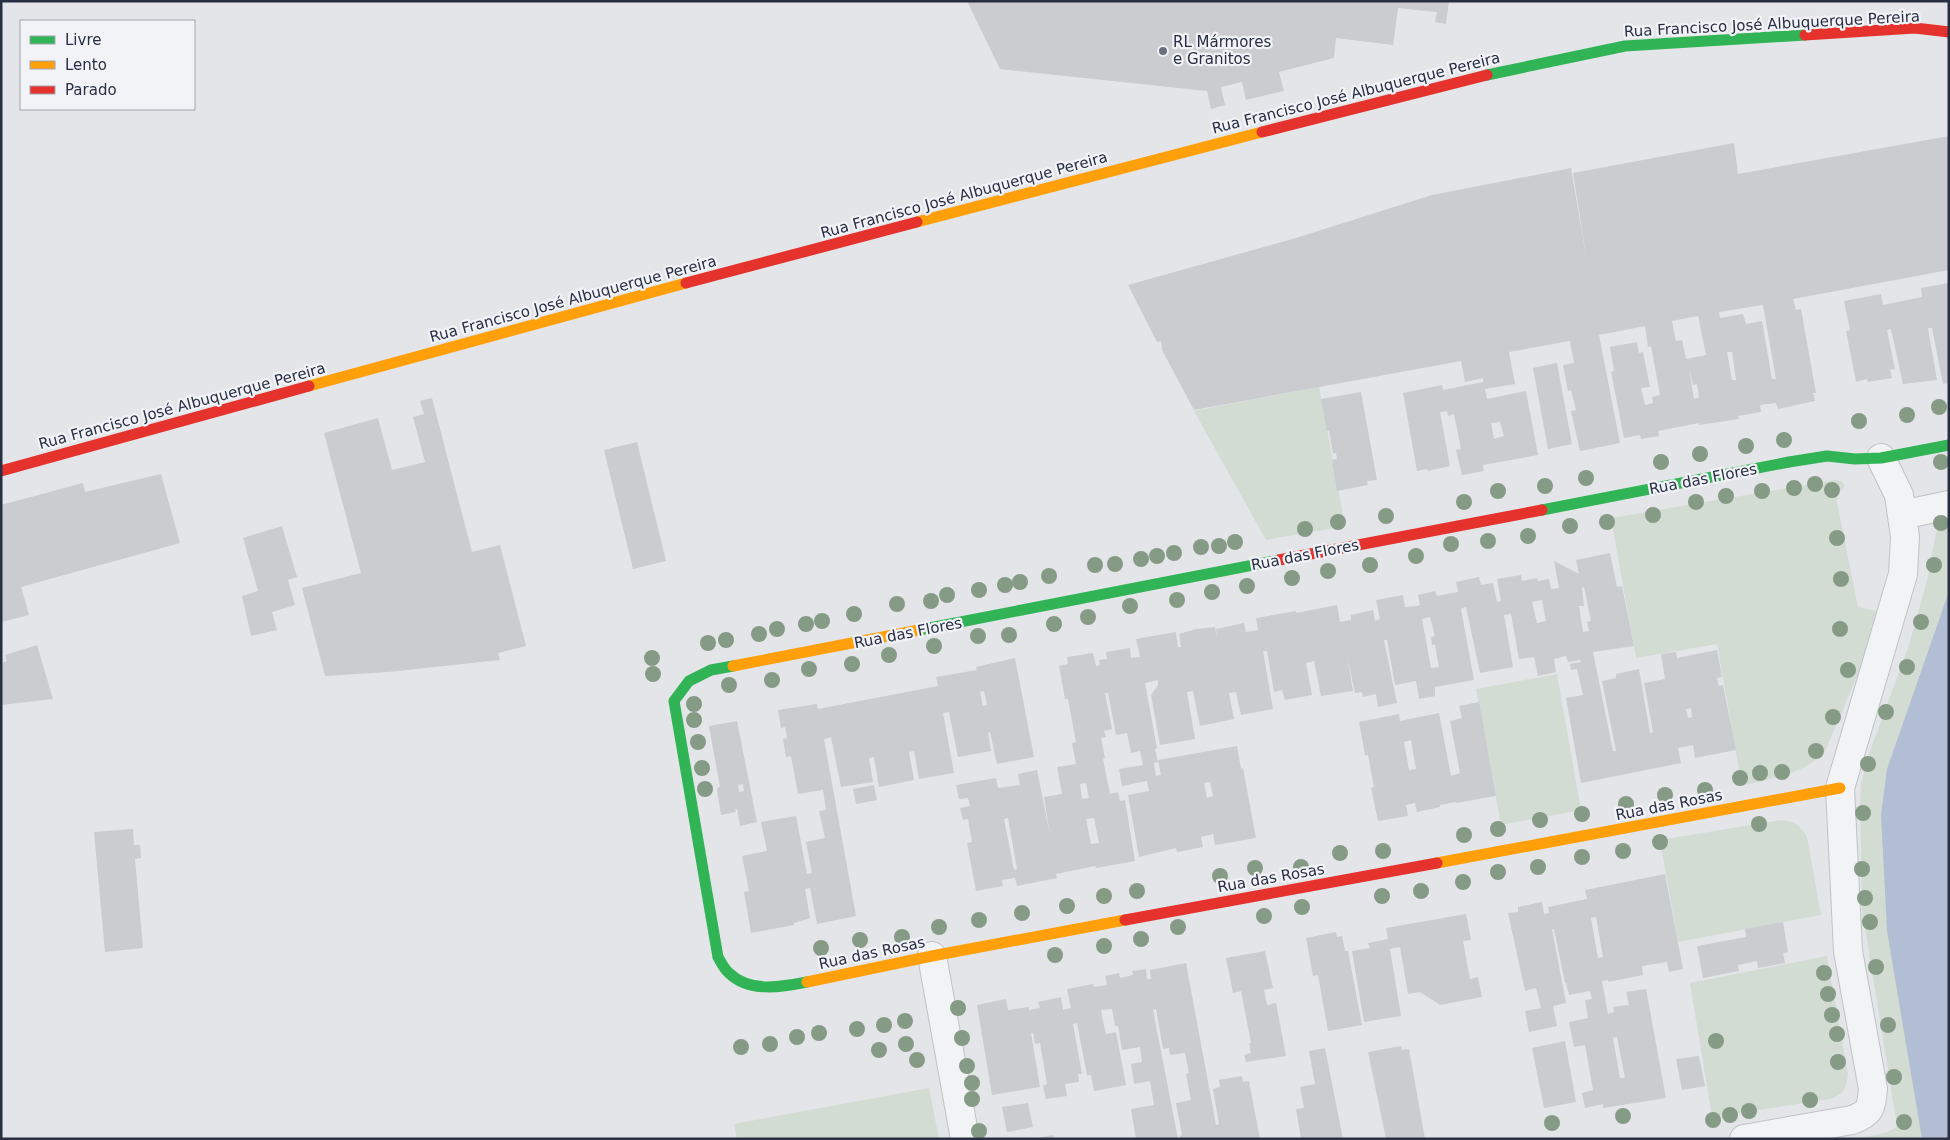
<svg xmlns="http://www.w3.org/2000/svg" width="1950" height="1140" font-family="'DejaVu Sans',sans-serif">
<rect width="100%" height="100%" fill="#e3e5e8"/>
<path fill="#d2dcd3" d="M1319 387 1345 526 1266 540 1194 411Z
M1835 480 1841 481 1845 486 1838 494 1837 502 1858 607 1877 611V614L1859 672 1825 751C1804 775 1772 778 1742 786L1717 644 1636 658 1611 518Z
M1949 516V591L1887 769 1881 814 1922 1139H1851C1864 1136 1887 1136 1897 1126L1862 909 1860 802 1861 783 1869 754 1909 645 1928 577 1936 532Z
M1557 674 1581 810 1501 825 1476 689Z
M1781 820C1796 822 1799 824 1807 837L1821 915 1678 942 1660 840Z
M1827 956 1848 1074C1846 1089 1845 1093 1830 1099L1712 1117 1690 983Z
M929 1088 939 1139H737L734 1124Z"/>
<path fill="#b1bed4" d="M1949 591V1139H1922L1887 931 1881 814 1887 769Z"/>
<path fill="#caccd0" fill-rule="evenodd" d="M967 1H1449L1446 24 1435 22 1437 12 1398 8 1393 45 1336 38 1334 58 1279 72 1284 91 1246 100 1242 82 1221 87 1225 105 1211 109 1207 91 1000 69Z
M1949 136V270L1793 299 1796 310 1801 309 1816 393H1813L1815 401 1778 409 1776 403 1760 405 1761 412 1738 416 1739 419 1699 425V423L1658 431 1659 436 1641 439 1640 435 1624 438 1611 372 1614 371 1610 347 1637 342 1639 353 1643 352 1650 387 1641 388 1645 405 1653 403 1652 397 1660 395 1651 346 1648 347 1645 326 1599 335 1620 443 1580 451 1571 411 1576 410 1571 390 1568 391 1563 365 1574 363 1570 341 1515 351 1509 352 1515 384 1485 389 1487 399 1526 391 1538 455 1483 465 1484 471 1462 475 1456 450 1461 449 1454 414 1448 416 1447 411 1440 412 1450 466 1428 471 1427 469 1417 471 1403 393 1442 385 1443 390 1483 382V378L1465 382 1461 361 1194 410 1162 350 1161 341 1157 342 1128 285 1296 238 1432 195 1571 168 1588 268 1573 173 1734 143 1738 174ZM1763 305 1776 379H1772L1762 321 1746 324 1743 314 1720 318 1719 312ZM1698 316 1706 355 1686 359 1682 340 1676 341 1672 321ZM1727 352H1732L1736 380H1732ZM1689 369 1693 385 1697 384 1699 397 1694 399ZM1500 422 1504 436 1494 439 1491 423Z
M1949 283V383L1943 384 1932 328H1928L1937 380 1903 384 1891 329 1887 330 1895 369 1890 370 1892 378 1868 382 1867 379 1856 382 1846 331 1850 330 1844 301 1881 294 1883 305 1922 297 1921 288Z
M1557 363 1572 444 1548 449 1533 368Z
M1361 392 1377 480 1367 481 1368 485 1337 491 1332 460 1337 459 1336 453 1333 454 1329 431H1327L1321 399Z
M432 398 472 552 500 545 526 646 498 653 500 660 388 672 325 676 302 588 361 573 324 433 378 418 392 470 425 462 413 417 424 414 420 401Z
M637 442 666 561 633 569 604 450Z
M161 474 180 543 21 587 29 615 1 622V505L83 483 85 492Z
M282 526 297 577 288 580 295 605 272 612 277 630 251 636 242 596 258 591 243 538Z
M1610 553 1617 587 1622 586 1634 646 1593 652 1613 751H1616L1602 681 1616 678V674L1639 669 1650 733 1653 732 1644 683 1665 679 1661 654 1676 652 1677 658 1717 650 1722 677 1717 678 1719 686 1723 685 1736 750 1695 758 1693 745 1678 748 1681 763 1581 783 1566 698 1583 695 1577 669 1571 670 1570 664 1581 662 1580 660 1568 662 1566 656 1554 659 1556 672 1538 676 1534 657 1519 659 1511 614 1504 615 1513 667 1480 673 1466 607 1461 609 1474 680 1435 687V696L1419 699 1416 681 1395 685 1387 640H1384L1397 703 1378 707 1376 694 1363 697 1362 692 1355 693 1347 656 1353 691 1321 696 1314 661 1306 663 1312 695 1285 700 1282 690 1274 692 1267 651H1263L1273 709 1241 715 1236 692 1229 693 1234 719 1200 726 1193 691 1187 692 1195 739 1160 745 1151 695 1158 685V680L1145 683 1157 748 1155 749 1158 762 1154 763 1156 776 1161 775 1158 760 1237 746 1241 769 1243 768 1256 838 1215 845 1213 834 1201 837 1203 847 1177 852 1176 848 1139 857 1128 795 1149 791 1147 781 1122 786 1119 769 1143 765 1140 751 1131 753 1127 733 1116 735 1108 693H1105L1112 729 1104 731 1106 737 1101 738 1105 758 1103 759 1110 794 1118 792 1120 801 1125 800 1135 861 1096 868 1095 866 1056 874 1057 878 1017 886 1015 878 1002 880 1003 886 976 891 967 843 972 842 968 819 963 820 960 808 970 806 968 798 959 799 956 785 996 778 998 788 1020 785 1018 774 1037 770 1050 835 1044 797 1062 794 1057 767 1076 764 1072 743 1076 742 1068 699H1065L1059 666 1068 664 1067 657 1093 653 1096 666 1100 665 1099 660 1107 659 1106 652 1130 648 1131 658 1140 657 1136 639 1176 632 1178 647H1181L1179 634 1196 629 1215 627 1217 639 1216 629 1244 623 1246 632 1258 630 1256 618 1296 611V613L1337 605 1340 622 1351 620V615L1373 610 1375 621 1380 619 1376 600 1403 595 1405 607 1417 606 1420 605 1418 595 1435 591 1437 596 1458 592 1456 582 1479 577 1481 585 1493 583 1497 602 1501 601 1497 579 1521 575 1522 581 1537 578 1538 581 1549 579 1551 589 1559 588 1554 561 1579 574 1576 560ZM1584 587 1591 621 1587 622 1589 631 1583 632 1579 606H1584L1582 588ZM1542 600 1546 621 1537 623 1532 602ZM1430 617 1435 636 1431 637 1432 645H1435L1439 667 1431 668 1422 619ZM1691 708 1692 717 1688 718 1686 709ZM1210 782 1213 796 1207 798 1204 783ZM1086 783 1089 798 1082 799 1080 784ZM1008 818 1017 869 1014 870 1004 819ZM1094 818 1099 843 1091 844 1086 819Z
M37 645 53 699 1 705V663L7 661 5 655Z
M1015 658 1034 757 997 764 990 732 988 733 991 751 958 757 949 712 943 713 954 773 919 779 914 751 909 752 914 780 879 787 874 757 869 758 873 782 841 787 831 737 824 739 856 916 817 924 810 888 805 889 810 918 794 923V925L751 933 744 892 749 891 742 856 767 851 761 822 796 816 807 874 812 873 806 842 825 838 819 811 826 810 823 790 798 794 791 756 786 757 783 739 787 738 785 727 781 728 778 710 817 704 818 709 938 686 936 677 977 670 976 667ZM984 691 987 705 983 706 980 692Z
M1479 702 1496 796 1456 803V802L1440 805V807L1417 812 1415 803 1406 805 1408 816 1378 821 1371 788 1374 787 1368 755H1365L1359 722 1399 714 1400 721 1439 713 1451 776 1460 773 1450 721 1462 718 1459 706ZM1411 740 1416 769 1409 770 1404 742Z
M737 721 757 822 740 826 737 809H735L736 812 721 815 718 796 717 788 720 787 709 726ZM743 784 744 791 739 792 738 785Z
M874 785 877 800 856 804 853 789Z
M133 829 134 845H140L141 858 135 859 143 948 105 952 94 832Z
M1665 874 1683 969 1669 972 1667 962 1642 966 1643 975 1608 982V980L1602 981 1608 1014 1614 1012 1613 1007 1629 1005 1626 992 1646 989 1666 1098 1603 1108V1104L1585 1108 1582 1093 1593 1090 1585 1045 1574 1047 1569 1022 1588 1018 1585 1000 1592 999 1590 991 1569 995 1566 983H1565L1554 929H1552L1566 1003 1553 1006 1557 1026 1529 1032 1525 1011 1541 1008 1536 988 1525 991 1508 913 1518 912V907L1542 902 1544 914 1549 913 1548 907 1587 899 1585 890ZM1596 917 1603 957 1598 958 1591 918ZM1617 1037 1625 1078H1620L1613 1038Z
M1466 914 1471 940 1463 941 1470 979 1478 977 1482 997 1440 1005 1420 992 1408 994 1400 947 1390 949 1401 1016 1364 1022 1352 951 1370 948 1368 943 1388 939 1386 928Z
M1783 922 1788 952 1783 953 1785 963 1758 968 1757 961 1738 965 1739 971 1703 978 1697 946 1746 937 1745 929Z
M1336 932 1337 937 1342 936 1345 951H1348L1362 1025 1328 1031 1318 975 1313 976 1306 938Z
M1265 951 1273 988 1264 990 1267 1005 1276 1003 1286 1056 1246 1062 1244 1055 1251 1053 1249 1043H1251L1241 991 1233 993 1226 958Z
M1186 963 1216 1125 1219 1124 1213 1089 1220 1087 1219 1080 1242 1076 1243 1082 1249 1081 1260 1139H1180V1136L1182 1135 1176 1103 1191 1100 1186 1074 1189 1073 1185 1053 1170 1055 1169 1048 1163 1049 1156 1009 1153 1010 1178 1139H1136L1131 1109 1154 1105 1150 1081 1134 1084 1131 1064 1142 1062 1140 1047 1122 1050 1118 1026H1115L1112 1009 1101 1010 1103 1021 1106 1034 1116 1032 1126 1085 1094 1091 1091 1075H1087L1077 1023 1073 1024 1082 1074H1078L1079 1082 1065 1084 1067 1096 1046 1099 1043 1086 1047 1084 1040 1043 1035 1044 1033 1033H1031L1040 1087 992 1095 977 1005 1006 999 1008 1010 1029 1007V1010L1040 1008 1038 1002 1061 997 1063 1010 1071 1008 1067 989 1093 984 1094 987 1107 985 1105 976 1119 973 1120 978 1133 975 1132 971 1146 969 1147 979H1151L1150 970Z
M1565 1041 1576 1102 1544 1108 1532 1048Z
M1401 1046 1402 1050 1409 1049 1425 1139H1386L1368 1052Z
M1325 1048 1343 1139H1301L1296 1109 1304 1108 1300 1087 1315 1084 1309 1051Z
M1699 1056 1705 1086 1682 1090 1676 1059Z
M1028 1103 1033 1127 1007 1132 1002 1107Z
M1053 1135 1054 1139H1038V1138Z"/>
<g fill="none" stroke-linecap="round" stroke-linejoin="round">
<defs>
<path id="street" d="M1902 515 1949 505
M932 956 965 1139
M1744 1139 1852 1120C1871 1113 1871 1108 1873 1089L1848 951 1840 788 1903 574 1905 537 1899 495 1881 458"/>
</defs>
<use href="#street" stroke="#c0c2c6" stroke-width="30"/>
<use href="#street" stroke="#f2f3f5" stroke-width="28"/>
<path stroke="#30b455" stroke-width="11" d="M1487 75 1625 46 1805 35
M1542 510 1789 462 1827 456 1855 459 1881 458 1949 445
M919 630 1279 560
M733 666 711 670 689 681 674 701 718 957C721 962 724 969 729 973 749 993 782 987 807 982"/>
<path stroke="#ff9f0a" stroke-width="11" d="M917 222 1262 132
M309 386 686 283
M733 666 919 630
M1437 863 1840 788
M807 982 932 956 1125 920"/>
<path stroke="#e5322d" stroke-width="11" d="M1805 35 1915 28 1949 32
M1262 132 1487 75
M686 283 917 222
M1 471 309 386
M1279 560 1542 510
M1125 920 1437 863"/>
</g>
<g fill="#869b86">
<circle cx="1939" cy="407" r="8"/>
<circle cx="1907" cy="415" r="8"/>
<circle cx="1859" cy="421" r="8"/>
<circle cx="1784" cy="440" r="8"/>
<circle cx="1746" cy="446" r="8"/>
<circle cx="1700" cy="454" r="8"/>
<circle cx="1661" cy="462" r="8"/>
<circle cx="1941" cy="462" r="8"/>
<circle cx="1586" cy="478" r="8"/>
<circle cx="1815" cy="484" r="8"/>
<circle cx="1545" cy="486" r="8"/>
<circle cx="1794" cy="488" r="8"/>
<circle cx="1832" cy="490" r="8"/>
<circle cx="1498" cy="491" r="8"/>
<circle cx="1762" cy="491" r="8"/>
<circle cx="1726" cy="496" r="8"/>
<circle cx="1464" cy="502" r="8"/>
<circle cx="1696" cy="502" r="8"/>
<circle cx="1653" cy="515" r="8"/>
<circle cx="1386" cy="516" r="8"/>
<circle cx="1338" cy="522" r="8"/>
<circle cx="1607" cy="522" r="8"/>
<circle cx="1941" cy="523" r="8"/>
<circle cx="1570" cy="526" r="8"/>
<circle cx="1305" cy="529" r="8"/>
<circle cx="1528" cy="536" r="8"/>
<circle cx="1837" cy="538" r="8"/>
<circle cx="1488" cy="541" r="8"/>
<circle cx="1235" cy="542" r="8"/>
<circle cx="1451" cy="544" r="8"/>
<circle cx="1219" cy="546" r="8"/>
<circle cx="1201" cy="547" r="8"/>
<circle cx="1174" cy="553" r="8"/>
<circle cx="1157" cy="556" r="8"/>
<circle cx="1416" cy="556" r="8"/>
<circle cx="1141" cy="559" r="8"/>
<circle cx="1115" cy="564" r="8"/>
<circle cx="1095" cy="565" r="8"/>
<circle cx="1370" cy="565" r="8"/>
<circle cx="1934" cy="565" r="8"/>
<circle cx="1328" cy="571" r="8"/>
<circle cx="1049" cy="576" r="8"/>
<circle cx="1292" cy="578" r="8"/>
<circle cx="1841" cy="579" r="8"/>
<circle cx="1020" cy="582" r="8"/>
<circle cx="1005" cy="585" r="8"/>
<circle cx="1247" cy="586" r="8"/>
<circle cx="979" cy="590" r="8"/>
<circle cx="1212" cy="592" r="8"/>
<circle cx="947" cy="595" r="8"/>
<circle cx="1177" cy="600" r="8"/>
<circle cx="931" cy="601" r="8"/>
<circle cx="897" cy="604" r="8"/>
<circle cx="1130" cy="606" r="8"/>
<circle cx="854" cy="614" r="8"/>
<circle cx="1088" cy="617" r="8"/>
<circle cx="822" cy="621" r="8"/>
<circle cx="1921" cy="622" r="8"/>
<circle cx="806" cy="624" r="8"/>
<circle cx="1054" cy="624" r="8"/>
<circle cx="777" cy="629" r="8"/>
<circle cx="1840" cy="629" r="8"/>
<circle cx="759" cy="634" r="8"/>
<circle cx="1009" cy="635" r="8"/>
<circle cx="978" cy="636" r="8"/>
<circle cx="726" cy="640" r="8"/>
<circle cx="708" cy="643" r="8"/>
<circle cx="934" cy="646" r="8"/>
<circle cx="889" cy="655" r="8"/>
<circle cx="652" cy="658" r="8"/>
<circle cx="852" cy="664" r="8"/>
<circle cx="1907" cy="667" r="8"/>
<circle cx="809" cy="669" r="8"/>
<circle cx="1848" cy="670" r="8"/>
<circle cx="653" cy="674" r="8"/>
<circle cx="772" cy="680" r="8"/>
<circle cx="729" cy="685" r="8"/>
<circle cx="694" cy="704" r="8"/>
<circle cx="1886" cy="712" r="8"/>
<circle cx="1833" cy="717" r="8"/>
<circle cx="694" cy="720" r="8"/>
<circle cx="698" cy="742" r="8"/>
<circle cx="1816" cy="751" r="8"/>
<circle cx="1868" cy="764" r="8"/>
<circle cx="702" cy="768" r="8"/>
<circle cx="1782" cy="772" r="8"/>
<circle cx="1760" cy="773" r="8"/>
<circle cx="1740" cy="778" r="8"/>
<circle cx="705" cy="789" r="8"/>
<circle cx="1705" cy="790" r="8"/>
<circle cx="1665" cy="795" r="8"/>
<circle cx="1626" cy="804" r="8"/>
<circle cx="1863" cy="813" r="8"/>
<circle cx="1582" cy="814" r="8"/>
<circle cx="1540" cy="820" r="8"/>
<circle cx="1759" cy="824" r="8"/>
<circle cx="1498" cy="829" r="8"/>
<circle cx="1464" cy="835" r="8"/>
<circle cx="1660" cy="842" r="8"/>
<circle cx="1383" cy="851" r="8"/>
<circle cx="1623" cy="851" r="8"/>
<circle cx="1340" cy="853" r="8"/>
<circle cx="1582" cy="857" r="8"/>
<circle cx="1301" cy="867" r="8"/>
<circle cx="1538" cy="867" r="8"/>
<circle cx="1255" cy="868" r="8"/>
<circle cx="1862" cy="869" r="8"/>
<circle cx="1498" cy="872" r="8"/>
<circle cx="1220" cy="876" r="8"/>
<circle cx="1463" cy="882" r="8"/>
<circle cx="1137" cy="891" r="8"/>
<circle cx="1421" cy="891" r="8"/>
<circle cx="1104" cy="896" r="8"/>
<circle cx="1382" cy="896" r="8"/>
<circle cx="1865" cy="898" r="8"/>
<circle cx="1067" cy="906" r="8"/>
<circle cx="1302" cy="907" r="8"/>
<circle cx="1022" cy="913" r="8"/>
<circle cx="1264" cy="916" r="8"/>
<circle cx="979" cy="920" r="8"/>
<circle cx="1870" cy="922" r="8"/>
<circle cx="939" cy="927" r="8"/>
<circle cx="1178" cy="927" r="8"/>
<circle cx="902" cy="937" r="8"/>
<circle cx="1141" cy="939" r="8"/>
<circle cx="860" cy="940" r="8"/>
<circle cx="1104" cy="946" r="8"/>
<circle cx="821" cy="948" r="8"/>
<circle cx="1055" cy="955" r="8"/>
<circle cx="1876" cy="967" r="8"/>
<circle cx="1824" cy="973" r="8"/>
<circle cx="1828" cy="994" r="8"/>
<circle cx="958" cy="1008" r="8"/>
<circle cx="1832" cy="1015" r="8"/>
<circle cx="905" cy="1021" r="8"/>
<circle cx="884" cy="1025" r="8"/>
<circle cx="1888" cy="1025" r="8"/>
<circle cx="857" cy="1029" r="8"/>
<circle cx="819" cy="1033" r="8"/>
<circle cx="1837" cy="1034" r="8"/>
<circle cx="797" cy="1037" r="8"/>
<circle cx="962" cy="1038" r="8"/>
<circle cx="1716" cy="1041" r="8"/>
<circle cx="770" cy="1044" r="8"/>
<circle cx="906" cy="1044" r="8"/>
<circle cx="741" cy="1047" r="8"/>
<circle cx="879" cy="1050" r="8"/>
<circle cx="917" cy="1060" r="8"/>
<circle cx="1838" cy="1062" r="8"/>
<circle cx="967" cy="1066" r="8"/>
<circle cx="1894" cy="1077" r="8"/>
<circle cx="972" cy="1083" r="8"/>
<circle cx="972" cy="1099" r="8"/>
<circle cx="1810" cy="1100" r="8"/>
<circle cx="1749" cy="1111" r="8"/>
<circle cx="1730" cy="1115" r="8"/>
<circle cx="1623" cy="1116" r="8"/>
<circle cx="1713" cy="1120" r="8"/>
<circle cx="1904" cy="1122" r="8"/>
<circle cx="1552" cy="1123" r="8"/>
<circle cx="979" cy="1131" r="8"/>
</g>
<circle fill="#6a6f7d" stroke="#f1f3f7" stroke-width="2" cx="1163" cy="51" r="5"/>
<g text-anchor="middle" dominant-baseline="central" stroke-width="4.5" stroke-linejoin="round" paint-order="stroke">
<g font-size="15" fill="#292f43" stroke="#f1f3f7">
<text transform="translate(1772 24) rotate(-3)">Rua Francisco José Albuquerque Pereira</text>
<text transform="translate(1356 93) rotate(-14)">Rua Francisco José Albuquerque Pereira</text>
<text transform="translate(964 195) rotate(-15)">Rua Francisco José Albuquerque Pereira</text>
<text transform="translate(573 299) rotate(-15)">Rua Francisco José Albuquerque Pereira</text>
<text transform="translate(182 406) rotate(-15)">Rua Francisco José Albuquerque Pereira</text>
<text transform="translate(1703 479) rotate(-11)">Rua das Flores</text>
<text transform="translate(1305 555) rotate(-11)">Rua das Flores</text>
<text transform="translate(908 633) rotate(-11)">Rua das Flores</text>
<text transform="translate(1669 805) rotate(-11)">Rua das Rosas</text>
<text transform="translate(1271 878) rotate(-10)">Rua das Rosas</text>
<text transform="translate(872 953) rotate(-12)">Rua das Rosas</text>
</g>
<g font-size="15" fill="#292f43" stroke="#f1f3f7" text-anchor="start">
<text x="1173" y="42">RL Mármores<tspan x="1173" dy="17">e Granitos</tspan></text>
</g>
</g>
<rect width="1950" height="1140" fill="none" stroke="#292f43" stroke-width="5"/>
<rect x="20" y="20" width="175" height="90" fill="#f1f3f7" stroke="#a1a5af"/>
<rect x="30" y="36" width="25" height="8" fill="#30b455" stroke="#a1a5af"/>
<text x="65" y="45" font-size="15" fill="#292f43">Livre</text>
<rect x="30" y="61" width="25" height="8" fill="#ff9f0a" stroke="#a1a5af"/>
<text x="65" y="70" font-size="15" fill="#292f43">Lento</text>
<rect x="30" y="86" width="25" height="8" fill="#e5322d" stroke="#a1a5af"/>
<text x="65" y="95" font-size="15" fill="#292f43">Parado</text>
</svg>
